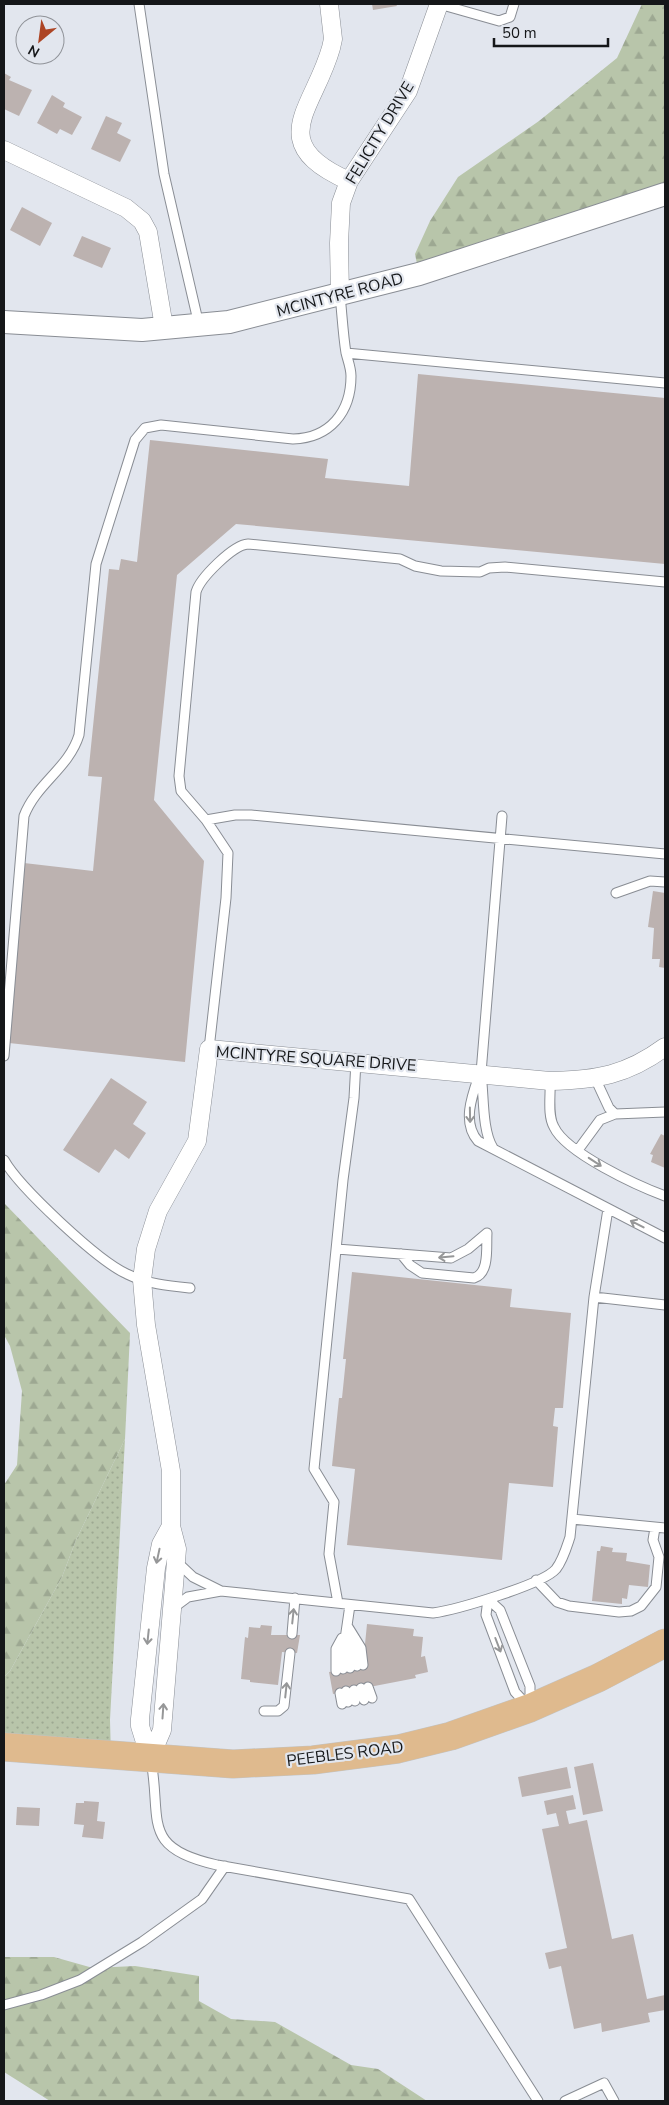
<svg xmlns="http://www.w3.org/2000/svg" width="669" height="2105" font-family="'Nunito Sans',sans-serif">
<defs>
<pattern id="grass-dots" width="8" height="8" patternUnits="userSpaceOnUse" patternTransform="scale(1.25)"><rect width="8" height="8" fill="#b8c5aa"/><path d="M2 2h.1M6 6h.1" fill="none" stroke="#9da892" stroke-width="1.8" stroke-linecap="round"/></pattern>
<pattern id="forest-firs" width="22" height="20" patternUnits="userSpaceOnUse" patternTransform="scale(1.25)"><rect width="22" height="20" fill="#b8c5aa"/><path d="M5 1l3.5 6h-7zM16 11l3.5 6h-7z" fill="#9da892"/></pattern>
</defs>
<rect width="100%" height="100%" fill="#e2e6ee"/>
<path fill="url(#grass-dots)" d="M125 1439 110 1720 111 1756 4 1747V1677L10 1671 62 1577 76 1540Z"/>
<path fill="url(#forest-firs)" d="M642 4H665V183L417 264 415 254 430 221 458 177 539 121 617 58Z
M4 1203 130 1333 125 1439 76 1540 62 1577 10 1671 4 1677V1485L17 1465 22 1391 10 1346 4 1335Z
M4 1957H54L93 1968 135 1966 199 1976V2001L231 2019 275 2022 351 2065 378 2069 427 2101H50L4 2072Z"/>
<path fill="#bcb2b0" d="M372 4H396L397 6 373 10Z
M4 73 11 77 9 80 32 90 19 116 4 109Z
M52 95 65 103 63 107 82 117 72 135 60 129 57 134 37 123Z
M106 116 122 123 117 133 131 140 120 162 91 149Z
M22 207 52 223 40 246 10 230Z
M82 236 111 248 102 268 73 256Z
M418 374 665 398V564L236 524 177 575 154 800 204 861 185 1062 9 1043 24 863 93 871 102 777 88 776 109 569 119 570 121 559 137 562 150 440 328 459 325 478 409 486Z
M653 891 665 893V968L659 967 660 959H652L654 928 648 927Z
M111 1078 147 1102 133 1124 146 1133 129 1159 115 1149 99 1173 63 1150Z
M661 1134 665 1136V1168L651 1162 653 1155 650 1154Z
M352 1272 512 1289 510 1307 571 1313 563 1408H555L553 1426 558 1427 553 1487 509 1483 502 1560 347 1545 355 1469 332 1466 339 1398H342L346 1359H343Z
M601 1546 613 1548 612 1552 627 1553 626 1561 650 1565 648 1587 629 1585 627 1599 622 1598V1604L592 1601 597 1551H600Z
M367 1624 414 1629 413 1636 423 1637 421 1657 425 1656 428 1672 415 1675 416 1678 333 1694 329 1672 336 1671 364 1654Z
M261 1625 272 1626 271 1635H300L297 1653 282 1652 278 1685 250 1682V1680L241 1679 245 1637 248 1638 249 1627 260 1628Z
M593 1763 603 1811 583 1815 574 1767Z
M567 1767 571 1788 522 1797 518 1777Z
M573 1795 576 1809 566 1811 569 1824 587 1820 612 1939 633 1934 647 1999 665 1995V2010L648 2013 650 2022 602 2032 601 2023 574 2029 561 1966 549 1969 545 1953 567 1948 542 1829 559 1826 556 1813 547 1815 544 1801Z
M84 1801 99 1802 97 1821 105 1822 103 1839 82 1837 84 1825 74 1824 76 1803H84Z
M17 1807 40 1808 39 1826 16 1825Z"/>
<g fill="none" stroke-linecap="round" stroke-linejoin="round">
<defs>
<path id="service" d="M139 4 164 174 199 325
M439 4 499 21 510 17 514 4
M346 353 665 383
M206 820 235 815H251L665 854
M616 893 650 881 665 882
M209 1049 226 898 228 853 206 820 181 791 179 776 196 592C200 578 233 545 248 544L400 559 415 566 441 571 480 572 489 568 505 567 665 582
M4 1056 24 816C36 784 69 768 79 735L96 564 135 440 145 428 161 425 293 439C330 438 351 412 351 376 351 368 348 361 346 353 343 334 342 314 340 295
M480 1073C473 1093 461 1122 478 1141L665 1238
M595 1078 609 1108 615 1114 665 1112
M550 1081C551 1094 547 1115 554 1127 566 1153 638 1186 665 1196
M493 1148C482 1131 484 1095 481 1073L502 816
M578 1150 600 1120 615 1114
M4 1160C19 1187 98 1261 127 1274 147 1284 169 1286 190 1288
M337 1249 451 1258 468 1249 487 1233
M401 1254 410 1265 422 1273 474 1278C490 1273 486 1247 487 1233
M594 1297 665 1305
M572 1519 665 1528
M176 1561 193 1577 221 1591
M536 1580 557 1602 569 1606 619 1612 631 1611 641 1606 656 1587 659 1557 653 1540 655 1528
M488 1599 486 1615 515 1692 528 1706
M488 1599 500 1610 530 1686V1705
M338 1603 329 1554 334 1502 314 1469 343 1180 354 1098 356 1061
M173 1608 188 1597 221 1591 433 1613C455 1610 542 1585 556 1569 563 1560 566 1549 570 1537L594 1297 608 1209
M348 1627 361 1648 363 1665
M292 1634 295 1598
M352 1639 357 1666
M348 1649 350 1668
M343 1669 344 1646 350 1605
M336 1671V1649L342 1638
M368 1687 372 1698
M361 1688 364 1700
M354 1690 355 1701
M346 1691 348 1702
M340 1693 342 1704
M264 1711H278L284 1706 290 1653
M151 1760C162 1821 140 1848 217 1865L409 1899 538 2101
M4 2005 41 1995 80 1980 142 1942 202 1899 225 1866
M565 2101 604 2083 614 2101"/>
<path id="minor" d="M329 4 333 39 331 48C314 109 263 143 349 181
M4 150 126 208 142 221 148 232 164 327
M340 295 339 243 341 203 349 181 408 91 439 4
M150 1758 162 1730 177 1549 171 1526V1471L146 1325 142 1280 146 1249 158 1211 197 1141 209 1049 550 1081C597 1080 627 1075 665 1047
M150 1758 140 1726V1719L156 1568 161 1544 171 1526"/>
<path id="tertiary" d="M4 322 142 330 229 322 419 274 665 194"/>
<path id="primary" d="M4 1747 233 1764 313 1760 398 1749 451 1736 530 1708 598 1678 665 1643"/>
</defs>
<use href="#service" stroke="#898d94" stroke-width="11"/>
<use href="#minor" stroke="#898d94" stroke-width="19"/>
<use href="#tertiary" stroke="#898d94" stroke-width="24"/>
<use href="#primary" stroke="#c2c3c3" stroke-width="29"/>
<use href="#service" stroke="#fff" stroke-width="9"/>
<use href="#minor" stroke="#fff" stroke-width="18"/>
<use href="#tertiary" stroke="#fff" stroke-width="22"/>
<use href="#primary" stroke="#dfba8e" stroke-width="28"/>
</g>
<defs><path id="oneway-shaft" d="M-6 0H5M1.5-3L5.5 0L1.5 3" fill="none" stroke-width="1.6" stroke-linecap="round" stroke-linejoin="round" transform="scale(1.25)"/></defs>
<g stroke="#969798">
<use href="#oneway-shaft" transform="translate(470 1115) rotate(89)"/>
<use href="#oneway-shaft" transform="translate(595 1162) rotate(33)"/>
<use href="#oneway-shaft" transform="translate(637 1224) rotate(-153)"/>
<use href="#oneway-shaft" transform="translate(446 1257) rotate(175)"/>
<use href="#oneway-shaft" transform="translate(158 1556) rotate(102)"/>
<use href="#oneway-shaft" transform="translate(293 1616) rotate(-84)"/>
<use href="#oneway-shaft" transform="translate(148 1637) rotate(96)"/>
<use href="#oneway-shaft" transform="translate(498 1645) rotate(69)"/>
<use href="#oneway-shaft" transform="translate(286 1690) rotate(-84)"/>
<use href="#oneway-shaft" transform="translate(163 1711) rotate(-86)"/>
</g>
<g text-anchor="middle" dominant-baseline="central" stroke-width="4.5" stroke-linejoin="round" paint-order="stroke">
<g font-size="16" fill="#151719" stroke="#e2e6ee">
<text transform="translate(380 133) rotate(-59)">FELICITY DRIVE</text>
<text transform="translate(340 295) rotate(-15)">MCINTYRE ROAD</text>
<text transform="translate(316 1059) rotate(4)">MCINTYRE SQUARE DRIVE</text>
<text transform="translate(345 1754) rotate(-7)">PEEBLES ROAD</text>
</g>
</g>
<rect width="669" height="2105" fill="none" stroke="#151719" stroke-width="10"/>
<g transform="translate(40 40) rotate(209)"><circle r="24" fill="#e2e6ee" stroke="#909399"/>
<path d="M0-4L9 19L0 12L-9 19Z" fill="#ad4525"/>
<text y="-8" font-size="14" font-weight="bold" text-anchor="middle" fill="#151719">N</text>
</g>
<path d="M494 38v8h114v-8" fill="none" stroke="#151719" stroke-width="2.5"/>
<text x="502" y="38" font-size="15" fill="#151719" stroke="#e2e6ee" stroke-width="4" paint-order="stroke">50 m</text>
</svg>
